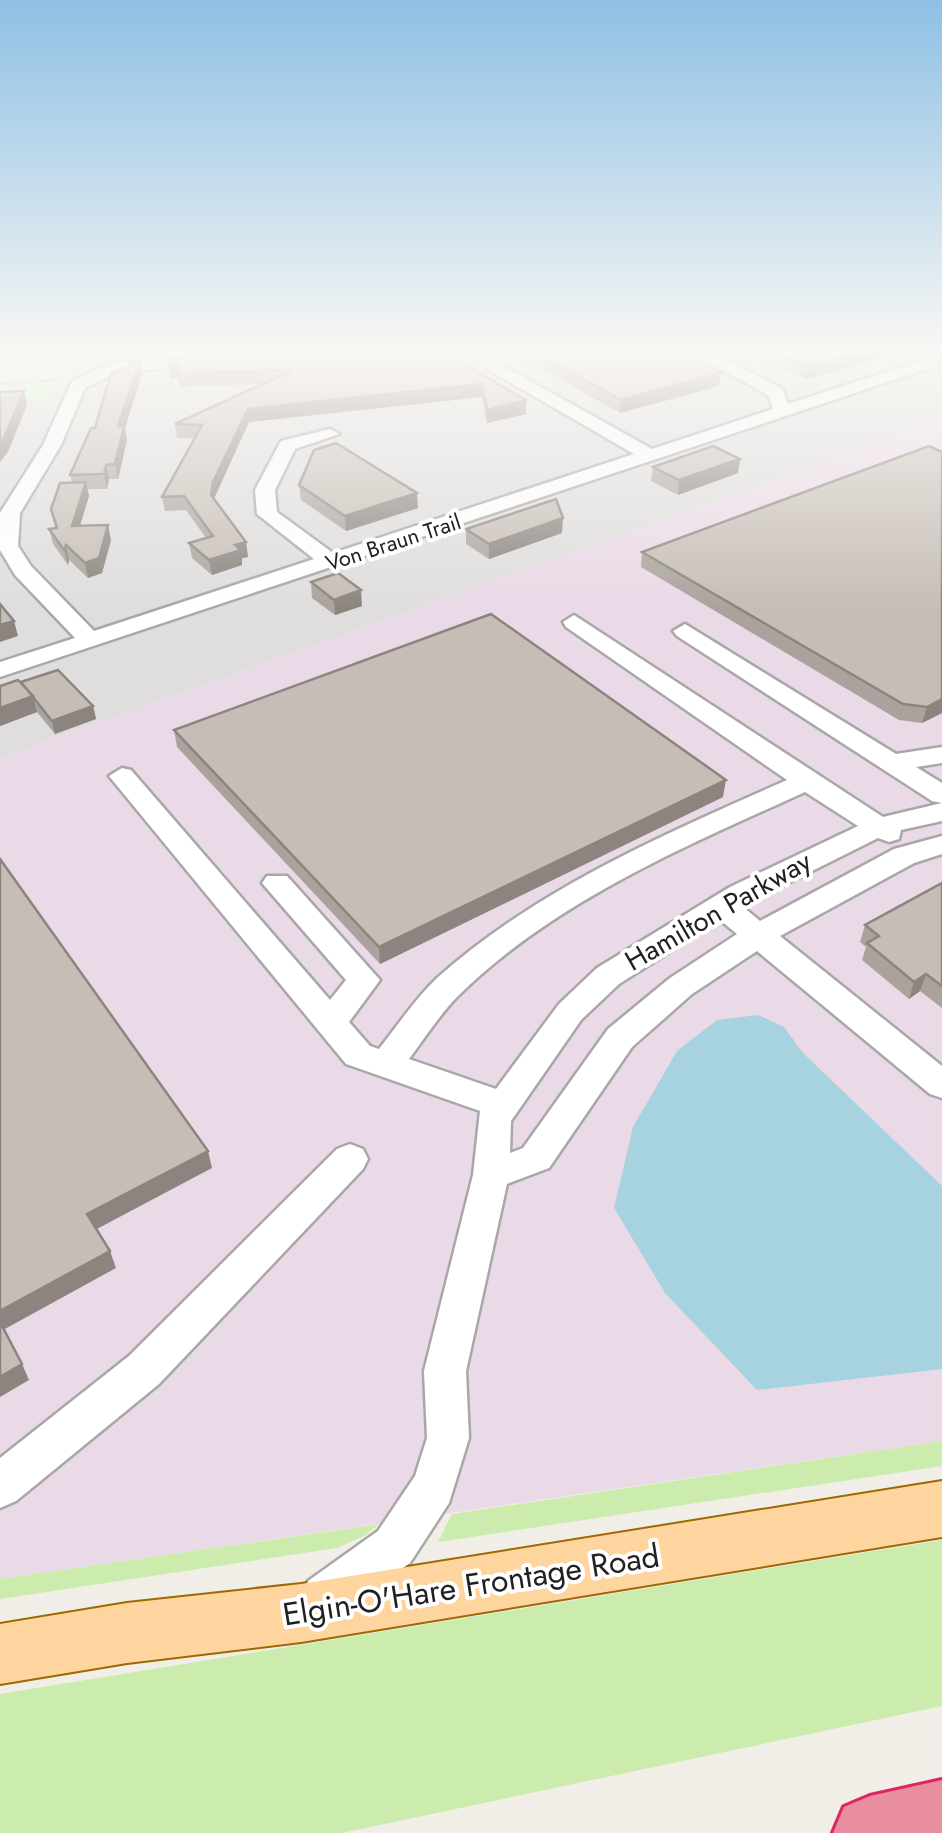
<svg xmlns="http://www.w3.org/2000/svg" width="942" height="1833" font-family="Jost,sans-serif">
<rect width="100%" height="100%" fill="#f1eee7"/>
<path fill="#dfdddd" d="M109 352H942V420L0 758V402L54 392 86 369 114 361Z"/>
<path fill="#ead9e7" d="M942 420V1441L0 1579V758Z"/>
<path fill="#cbecad" d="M942 1441V1466L438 1542 452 1514Z
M379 1524 364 1536 337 1548 0 1599V1579Z
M942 1540V1706L342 1833H0V1694Z"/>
<path fill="#c4fbc9" d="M0 352H109L115 361 67 379 50 399 0 402Z"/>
<path fill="#a7d2df" d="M758 1015 784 1027 803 1053 942 1186V1369L757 1390 665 1293 614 1208 633 1127 677 1051 717 1020Z"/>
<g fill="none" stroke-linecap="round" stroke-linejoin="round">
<defs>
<path id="minor" d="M458 352H478L652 449 773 409 768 395 690 352H710L782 388 788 404 923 360 922 352H938L941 356 936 366 0 677V662L75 638 15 575 0 550V513L43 445 72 381 115 362 208 355 216 360 208 365 118 372 85 388 61 445 20 513 18 546 31 566 94 631 314 559 257 514 255 490 281 441 330 429 339 434 295 449 275 490 277 512 333 553 634 454Z
M574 615 883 817 942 803V821L901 830 899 839 889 842 878 838 742 906 760 921 894 849 942 836V854L914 863 780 936 942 1066V1098L930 1094 757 951 692 994 632 1047 549 1168 507 1184 466 1371 469 1438 449 1503 410 1563 340 1613 324 1620 308 1613 301 1597 308 1581 378 1531 415 1476 427 1438 424 1371 473 1175 480 1111 346 1064 109 776 122 768 131 770 330 1000 346 980 262 883 267 876H287L380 980 349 1022 370 1046 379 1049C398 1025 415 999 437 978 538 888 665 834 787 780L566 627 563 622ZM805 792 858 826 730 887 597 968 559 1004 496 1089 409 1059C424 1039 438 1017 456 998 552 902 684 847 805 792ZM720 920 737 934 670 978 608 1029 523 1148 510 1153 511 1121 581 1020 619 984Z
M685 624 896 754 942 747V763L916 767 942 783V803L932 801 677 636 673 631Z
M350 1144 363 1149 368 1159 363 1169 159 1384 16 1501 0 1508V1458L129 1356 337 1149Z"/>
<path id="major" d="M942 1481V1537L301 1642 127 1663 0 1684V1624L127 1603 301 1584Z"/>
<path id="highway" d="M942 1780V1833H833L844 1807 870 1796Z"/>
</defs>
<use href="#minor" stroke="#a8a8a8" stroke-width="5"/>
<use href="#major" stroke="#9d6900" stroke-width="4"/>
<use href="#highway" stroke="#df2464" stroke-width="6"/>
<path stroke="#fc7c6d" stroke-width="2.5" stroke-dasharray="2.5 2.5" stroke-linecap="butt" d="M0 384 57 380"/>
<use href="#minor" fill="#fff" fill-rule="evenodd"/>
<use href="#major" fill="#fed59f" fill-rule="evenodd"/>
<use href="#highway" fill="#e98e9f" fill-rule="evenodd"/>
</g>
<path fill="#aaa39d" d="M443 352 526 400V414L487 423 482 397 249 422 214 499 246 542 248 557 242 558V565L212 575 192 558 189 543 206 538 186 510 165 511 162 497 195 438H177L175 424 262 384 179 387 178 377 171 379 169 366Z
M511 352H677L719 386 620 413Z
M744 352H885L884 357 806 379Z
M128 362 142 374 125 428 127 440 118 479H109L107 489H87L89 496 80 526 111 540 102 573 88 578 69 560 68 565 53 544 49 529 56 528 51 509 72 482 70 475 95 428 129 368Z
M740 459 738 473 678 495 651 481 653 467Z
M299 485 418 508 346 531 301 500Z
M466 529 562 533 489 559 466 544Z
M642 552 942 713 922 723 899 720 641 567Z
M311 582 362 606 335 615 312 598Z
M21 682 93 706 96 719 55 734 37 712 0 726V686Z
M174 730 723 797 380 964 177 747Z
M942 883V1008L920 991 909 999 862 960 866 947 860 942 865 925Z"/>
<path fill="#8b847f" d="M124 352H147L146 356 124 358Z
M859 352H885L884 357 806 379 808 366Z
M140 361 142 374 125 428 127 440 118 479 115 464 118 426Z
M180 363 178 377 171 379 169 366Z
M721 373 719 386 620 413 621 400Z
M482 384V397L249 422 215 496 213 509 211 495 213 482 248 409Z
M24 391 27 405 8 452 0 462V444Z
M526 400V414L487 423V410Z
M740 459 738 473 678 495 679 480Z
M106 465 109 479 107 489 104 474Z
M86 482 89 496 75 541 72 526Z
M417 493 418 508 346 531 345 516Z
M563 518 562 533 489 559V544Z
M108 525 111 540 102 573 88 578 85 563Z
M246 542 248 557 242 558V565L212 575 209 560 235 545Z
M66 545 69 560 68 565 64 550Z
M361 590 362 606 335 615 334 600Z
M14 621 18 636 0 642V625Z
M33 696 37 712 0 726V708Z
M942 699V713L922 723 927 707Z
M93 706 96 719 55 734 52 721Z
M726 780 723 797 380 964 379 947Z
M926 974 920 991 909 999 914 982Z
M208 1151 212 1168 93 1231 87 1214Z
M110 1251 116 1268 3 1330 0 1323V1311Z
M22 1364 29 1380 0 1397V1377Z"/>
<path fill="#c6bdb6" stroke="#8b847f" stroke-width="2.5" d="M258 352H443L526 400 487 410 482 384 248 409 213 482 211 495 246 542 235 545 241 550 209 560 189 543 213 536 184 496 162 497 202 425 175 424 293 370 177 374 180 363 169 366 170 359Z
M534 352H677L721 373 621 400Z
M776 352H859L808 366Z
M140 361 118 426H124L115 464 106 465 104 474 70 475 91 428H95L111 373 130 367 128 362Z
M24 391 4 438 0 444V392Z
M336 443 417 493 345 516 299 485 314 450Z
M713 446 740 459 679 480 653 467Z
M929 446 942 452V699L927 707 903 704 642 552Z
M86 482 72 526 108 525 99 558 85 563 66 545 64 550 49 529 57 528 51 509 60 483Z
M556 499 563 518 489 544 466 529Z
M338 573 361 590 334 600 311 582Z
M0 604 14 621 0 625Z
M491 614 726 780 379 947 174 730Z
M58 670 93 706 52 721 21 682Z
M18 680 33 696 0 708V686Z
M0 859 208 1151 87 1214 110 1251 0 1311Z
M942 883V986L926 974 914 982 867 943 879 936 865 925Z
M0 1322 22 1364 0 1377Z"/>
<linearGradient id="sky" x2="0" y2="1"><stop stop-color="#8ec0e4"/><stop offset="0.58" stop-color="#f9f7f4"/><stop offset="1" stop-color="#f9f7f4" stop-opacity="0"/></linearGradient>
<rect width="942" height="609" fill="url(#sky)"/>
<g text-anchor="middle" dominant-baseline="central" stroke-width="8" stroke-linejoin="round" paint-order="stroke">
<g font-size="22" fill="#212121" stroke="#fff">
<text transform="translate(393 542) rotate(-18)">Von Braun Trail</text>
</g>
<g font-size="28" fill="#212121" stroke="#fff">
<text transform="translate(718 911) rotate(-30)">Hamilton Parkway</text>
</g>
<g font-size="32" fill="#212121" stroke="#fff">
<text transform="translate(471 1585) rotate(-9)">Elgin-O'Hare Frontage Road</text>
</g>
</g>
</svg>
